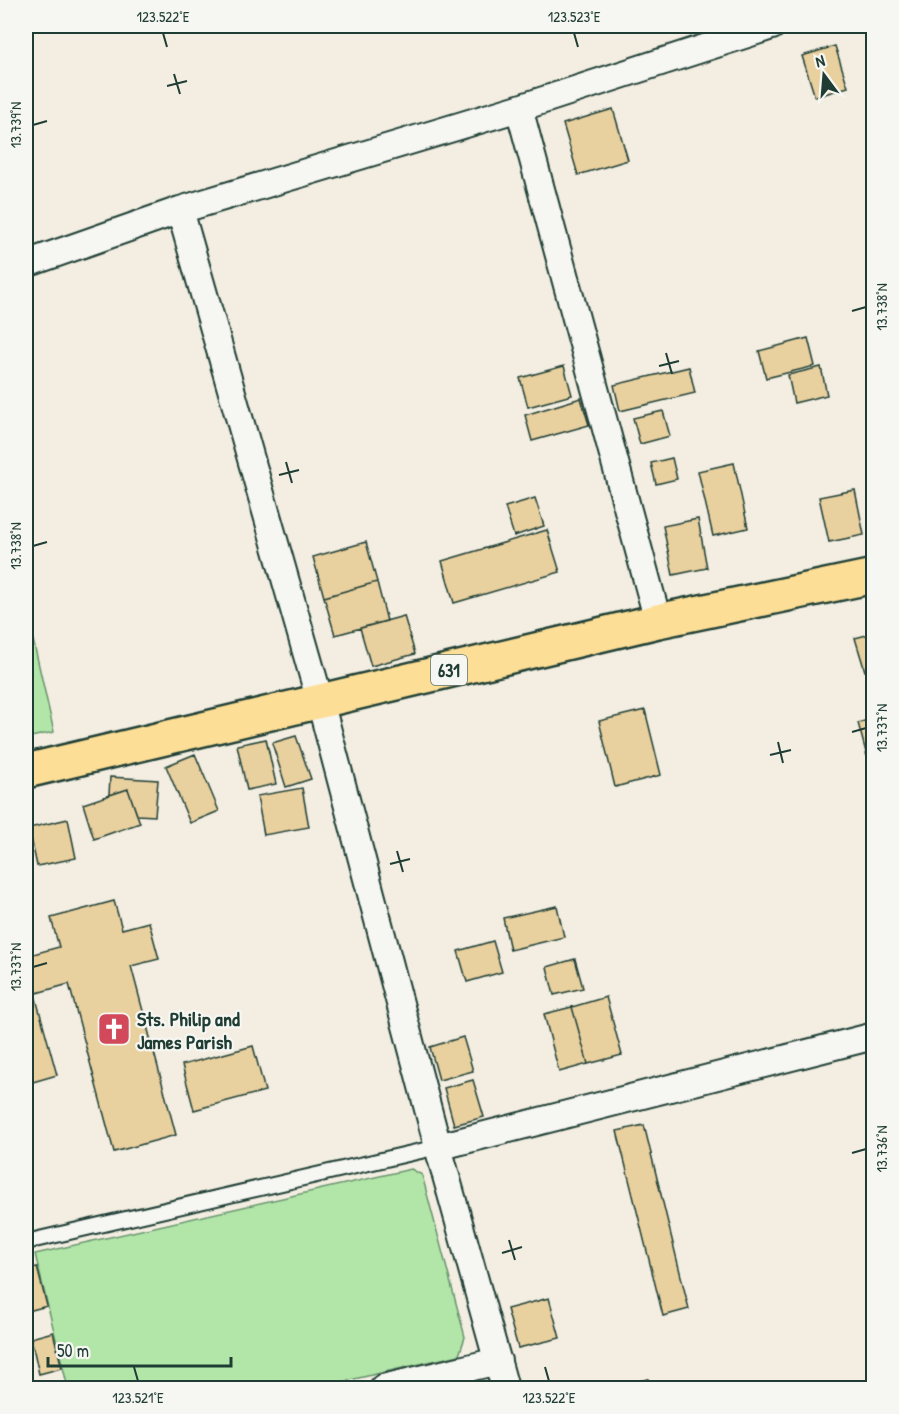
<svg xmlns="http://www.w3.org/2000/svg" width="899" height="1414" font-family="'Patrick Hand',sans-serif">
<rect width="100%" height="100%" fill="#f3eee1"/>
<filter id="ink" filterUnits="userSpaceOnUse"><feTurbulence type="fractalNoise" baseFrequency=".0167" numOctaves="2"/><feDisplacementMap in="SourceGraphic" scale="12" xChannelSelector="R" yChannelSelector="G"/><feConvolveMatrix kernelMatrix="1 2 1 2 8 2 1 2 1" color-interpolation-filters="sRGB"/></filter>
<g filter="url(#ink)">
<path fill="#b2e6a8" stroke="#68926e" stroke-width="1.5" d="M32 635 54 732 26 738V637Z
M411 1169 422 1175 465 1337 459 1355 315 1388H68L35 1254Z"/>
<path fill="#e9d09f" stroke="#1f3d34" stroke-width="1.5" d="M835 46 848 87 815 97 802 56Z
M613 109 628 160 578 175 563 124Z
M808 338 815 366 766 378 759 351Z
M564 366 572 395 528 407 520 378Z
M689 367 695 393 620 411 614 385Z
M821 367 827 395 794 403 788 375Z
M581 398 589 425 532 441 525 415Z
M663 411 670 436 640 444 633 418Z
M672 458 677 479 656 484 651 463Z
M734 463 748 528 713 536 698 471Z
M855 490 864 535 829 542 819 497Z
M535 498 544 526 514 536 505 507Z
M698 519 707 568 673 575 663 526Z
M547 530 560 572 454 603 442 561Z
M366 542 377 582 324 597 313 557Z
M377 582 387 621 335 635 324 597Z
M404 616 415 654 371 666 360 628Z
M874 633V669L865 671 855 638Z
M645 710 661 775 615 787 599 721Z
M874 718V754L867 756 858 723Z
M296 736 311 779 286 787 272 743Z
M266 739 276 784 247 790 237 745Z
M195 754 219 811 190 823 166 766Z
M110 777 158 780 155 816 137 815 128 789 109 795Z
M302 788 309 827 264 835 257 796Z
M128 789 140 823 94 839 83 804Z
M68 819 76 858 37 866 29 828Z
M114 901 122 929 149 922 159 959 131 966 176 1135 114 1152 69 984 26 996V956L59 947 51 918Z
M557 906 564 937 510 950 503 918Z
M493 941 502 972 467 982 458 951Z
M575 959 583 988 554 995 547 967Z
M35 995 57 1075 26 1084V998Z
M606 997 622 1055 588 1064 572 1007Z
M572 1007 588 1064 559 1072 544 1014Z
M463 1037 473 1071 439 1080 430 1047Z
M253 1046 265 1091 194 1110 182 1065Z
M473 1080 484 1117 454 1125 444 1088Z
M644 1125 689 1309 663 1316 617 1131Z
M37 1267 47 1306 28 1311 26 1300V1270Z
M549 1298 560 1338 518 1348 507 1309Z
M53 1332 62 1368 39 1374 31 1338Z
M648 1379 651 1388H609Z"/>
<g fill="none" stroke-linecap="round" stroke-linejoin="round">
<defs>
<path id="service" d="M26 1242 438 1147"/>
<path id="minor" d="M519 108 658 621
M180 210 320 701 438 1147 505 1388
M26 264 180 210 519 108 772 26
M438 1147 874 1036
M383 1388 498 1361"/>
<path id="primary" d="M26 771 658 621 874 576"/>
</defs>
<use href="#service" stroke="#1f3d34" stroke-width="18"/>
<use href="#minor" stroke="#1f3d34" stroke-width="30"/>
<use href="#primary" stroke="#1f3d34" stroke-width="38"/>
<use href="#service" stroke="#f6f6f2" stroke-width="14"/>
<use href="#minor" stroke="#f6f6f2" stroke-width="26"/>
<use href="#primary" stroke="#fdde96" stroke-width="33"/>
</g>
</g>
<path fill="none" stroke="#1f3d34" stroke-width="2" d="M163 33 167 47M574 33 578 47M174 74 180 94M167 86 187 81M33 125 47 121M852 311 866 307M666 353 672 374M659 366 679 361M286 462 292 483M279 475 299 470M33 546 47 542M852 732 866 728M778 742 783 763M770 755 791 750M397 851 403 872M390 864 410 859M33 967 47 963M852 1153 866 1149M509 1240 515 1260M502 1253 522 1247M134 1367 138 1381M545 1367 549 1381"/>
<defs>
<symbol id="church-square" viewBox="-11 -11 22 22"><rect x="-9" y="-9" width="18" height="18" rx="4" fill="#d1495b" stroke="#f6f6f2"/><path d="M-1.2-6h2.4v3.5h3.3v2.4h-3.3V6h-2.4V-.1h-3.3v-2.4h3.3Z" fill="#fff"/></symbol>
</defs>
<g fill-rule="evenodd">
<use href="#church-square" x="95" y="1010" width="38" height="38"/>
</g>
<g text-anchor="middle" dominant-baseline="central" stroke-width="4.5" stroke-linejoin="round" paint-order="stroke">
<rect fill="#f6f6f2" stroke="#60746d" stroke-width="1.5" x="431" y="655" width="36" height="30" rx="4.5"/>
<g font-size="18" font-weight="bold" fill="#1f3d34">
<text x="449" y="670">631</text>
</g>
<g font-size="20" font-weight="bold" fill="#1f3d34" stroke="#f6f6f2" text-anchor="start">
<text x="137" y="1018">Sts. Philip and<tspan x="137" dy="23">James Parish</tspan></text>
</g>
</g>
<rect width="899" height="1414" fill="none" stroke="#f6f6f2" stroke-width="66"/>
<g transform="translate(824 75) rotate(344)" stroke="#f6f6f2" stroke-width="4.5" paint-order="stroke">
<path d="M0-4.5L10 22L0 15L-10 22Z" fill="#1f3d34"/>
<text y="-9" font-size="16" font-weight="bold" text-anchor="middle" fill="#1f3d34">N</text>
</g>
<path d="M48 1357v9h183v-9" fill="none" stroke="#1f3d34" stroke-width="3"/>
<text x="57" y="1357" font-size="18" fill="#1f3d34" stroke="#f6f6f2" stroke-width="4.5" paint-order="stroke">50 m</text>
<rect x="33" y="33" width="833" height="1348" fill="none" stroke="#1f3d34" stroke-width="2"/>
<g font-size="15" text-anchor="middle" fill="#1f3d34">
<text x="163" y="22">123.522°E</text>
<text x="574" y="22">123.523°E</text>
<text transform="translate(16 125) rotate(-90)" y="5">13.739°N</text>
<text transform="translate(882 307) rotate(-90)" y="5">13.738°N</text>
<text transform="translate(16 546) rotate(-90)" y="5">13.738°N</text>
<text transform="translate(882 728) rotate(-90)" y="5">13.737°N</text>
<text transform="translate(16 967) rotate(-90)" y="5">13.737°N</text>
<text transform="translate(882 1149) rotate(-90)" y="5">13.736°N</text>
<text x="138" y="1403">123.521°E</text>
<text x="549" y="1403">123.522°E</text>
</g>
</svg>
